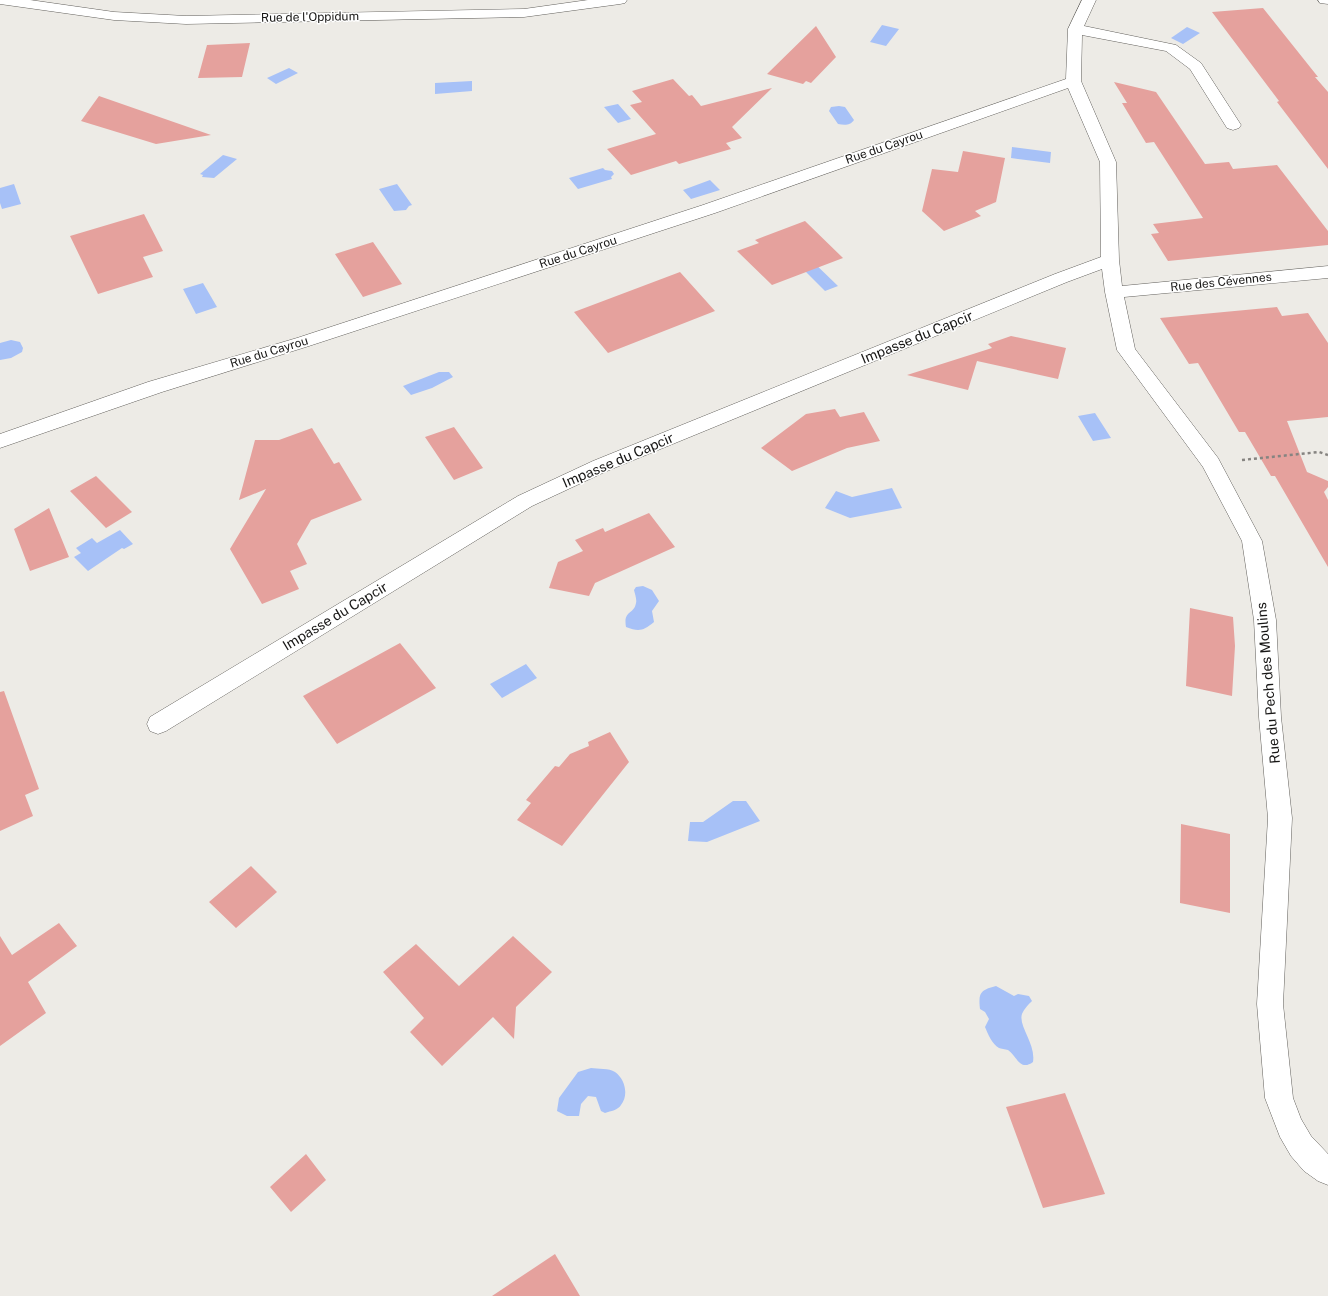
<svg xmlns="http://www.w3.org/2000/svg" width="1328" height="1296" font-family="'Public Sans',sans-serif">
<rect width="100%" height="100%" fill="#edebe6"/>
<path fill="#a7c1f7" d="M882 25 899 29 886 46 870 42Z
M1187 27 1200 33 1183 44 1171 38Z
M289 68 298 73 276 84 267 78Z
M472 81V91L435 94V83Z
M618 104 631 119 618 123 604 107Z
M839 106 845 107 854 120C850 126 844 125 838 124L829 111 831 107Z
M1012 147 1051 152 1050 163 1011 158Z
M223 155 237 159 214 178 202 177 203 175 200 174Z
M603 168 605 170 612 171 614 174 611 177 612 179 578 189 569 178Z
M710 180 720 190 691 199 683 190Z
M14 184 21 204 2 209 0 203V188Z
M397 184 412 205 409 206 406 210 394 211 379 189Z
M809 258 838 286 825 291 797 263Z
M203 283 217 307 196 314 183 289Z
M11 340 20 342 23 348 22 352 11 358 0 360V343Z
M439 372H449L453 377 432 388 411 395 403 386Z
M1095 413 1111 438 1093 441 1078 416Z
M892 488 902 508 850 518 825 508 836 491 852 497Z
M120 530 133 544 124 549 122 548 88 571 74 557 81 553 76 548 92 538 97 543Z
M643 586 652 590 659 601 652 611 654 622C643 631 639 632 626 627 623 610 634 615 636 603 637 600 635 594 634 590L636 587Z
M526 664 537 678 502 698 490 684Z
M733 801H746L760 821 707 842 688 841 690 822H703Z
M996 986 1014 996 1018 994 1029 996 1032 1001C1029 1004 1024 1009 1022 1014 1018 1026 1036 1044 1033 1062 1020 1072 1016 1055 1008 1050 1005 1049 1001 1049 999 1048 992 1044 988 1034 985 1027L989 1019 985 1012 980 1009C978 992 981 990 996 986Z
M591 1068C598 1069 609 1068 615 1072 625 1079 629 1095 621 1105 618 1110 611 1111 605 1113L601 1111 596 1097 588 1096 581 1104 579 1116H567L557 1111 559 1098 578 1072Z"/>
<path fill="#e5a19d" d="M1263 8 1318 77H1315L1328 92V169L1277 102 1279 101 1212 12Z
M816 26 836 57 811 83 806 81 803 84 767 74Z
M250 43 242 77 198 78 207 45Z
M673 79 689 96 692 95 701 106 772 88 732 127 742 138 726 143 731 149 679 164 676 161 631 175 607 149 656 134 630 105 642 102 632 91Z
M1114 82 1156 92 1205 164 1229 162 1233 169 1277 165 1328 231V245L1168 261 1151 234 1159 233 1153 224 1203 218 1154 142 1146 143 1122 103H1127Z
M99 96 211 135 156 144 81 121Z
M963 151 1005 158 996 202 975 211 981 216 944 231 922 211 932 169 958 172Z
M144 214 163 251 143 257 153 277 98 294 70 236Z
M805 221 843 258 772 285 737 251 759 243 755 240Z
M373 242 402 284 363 297 335 254Z
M680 272 715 311 608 353 574 312Z
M1277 307 1282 316 1308 313 1328 343V417L1287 421 1307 472 1328 481V487L1324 492 1328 500V567L1275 476H1271L1245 432H1239L1198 363 1189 364 1160 318Z
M1011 336 1066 348 1058 379 977 361 968 390 907 375 992 348 988 344Z
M835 409 840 417 864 412 880 441 847 448 792 471 761 448 806 414Z
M454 427 483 468 454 480 425 437Z
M312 428 334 464 339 462 362 500 311 520 297 544 307 564 290 571 299 589 262 604 230 549 266 489 239 500 255 440H279Z
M96 476 132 512 106 528 70 491Z
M49 508 69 557 30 571 14 529Z
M649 513 675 547 595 583 589 596 549 588 558 562 583 551 575 540 603 528 605 532Z
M1190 608 1233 617 1235 646 1232 696 1186 686Z
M400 643 436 688 337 744 303 696Z
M4 691 39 789 25 795 33 816 0 831V692Z
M610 732 629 762 562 846 517 820 531 803 526 800 555 766 559 767 570 754 589 746 588 742Z
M1181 824 1230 834V913L1180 903Z
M251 866 277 892 236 928 209 902Z
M59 923 77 946 28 982 46 1013 0 1046V936L12 955Z
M513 936 552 972 516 1007 514 1039 493 1017 442 1066 410 1032 424 1018 383 972 416 944 459 986Z
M1065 1093 1105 1194 1043 1208 1006 1107Z
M306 1154 326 1180 291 1212 270 1187Z
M555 1254 580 1296H492Z"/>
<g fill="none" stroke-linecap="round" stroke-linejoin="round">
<defs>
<path id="minor" d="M0 0H30L114 12 186 16 524 9 588 0H627L625 3 620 4 524 17 186 24 114 20 0 4Z
M1082 0H1096L1084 26 1176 45 1201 63 1241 125 1239 128 1233 130 1227 128 1190 69 1166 51 1082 35 1081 81 1116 162 1119 260 1122 286 1328 266V278L1124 297 1135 349 1218 458 1262 541 1276 620 1281 717 1292 818 1283 1004 1293 1098 1301 1119 1311 1136 1328 1154V1185L1318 1181 1304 1171 1291 1156 1280 1137 1265 1098 1257 1004 1268 818 1259 717 1254 620 1242 541 1203 467 1117 350 1105 292 1102 269 1067 282 607 471 532 506 166 731 158 734 150 731 147 724 150 717 518 496 593 461 1055 274 1101 257 1100 162 1068 88 715 213 309 346 162 392 0 448V434L148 382 297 338 703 205 1066 79 1068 29Z
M1318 0H1328V4L1320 3Z"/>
</defs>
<use href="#minor" stroke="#63615d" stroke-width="1"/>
<path stroke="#868481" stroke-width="2.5" stroke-dasharray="3 3" stroke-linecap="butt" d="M1242 460 1319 452 1328 455"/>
<use href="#minor" fill="#fff" fill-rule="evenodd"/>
</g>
<g text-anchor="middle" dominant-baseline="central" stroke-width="3" stroke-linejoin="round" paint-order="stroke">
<g font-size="12" fill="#171615" stroke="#fff">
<text transform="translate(310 17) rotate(-1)">Rue de l'Oppidum</text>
<text transform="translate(884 147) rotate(-19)">Rue du Cayrou</text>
<text transform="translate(578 252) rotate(-18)">Rue du Cayrou</text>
<text transform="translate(1221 282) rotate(-6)">Rue des Cévennes</text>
<text transform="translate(269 352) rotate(-17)">Rue du Cayrou</text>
</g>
<g font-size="14" fill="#171615" stroke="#fff">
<text transform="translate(917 337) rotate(-22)">Impasse du Capcir</text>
<text transform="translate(618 460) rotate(-23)">Impasse du Capcir</text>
<text transform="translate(335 616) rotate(-31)">Impasse du Capcir</text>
<text transform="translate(1268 683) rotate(-95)">Rue du Pech des Moulins</text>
</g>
</g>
</svg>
